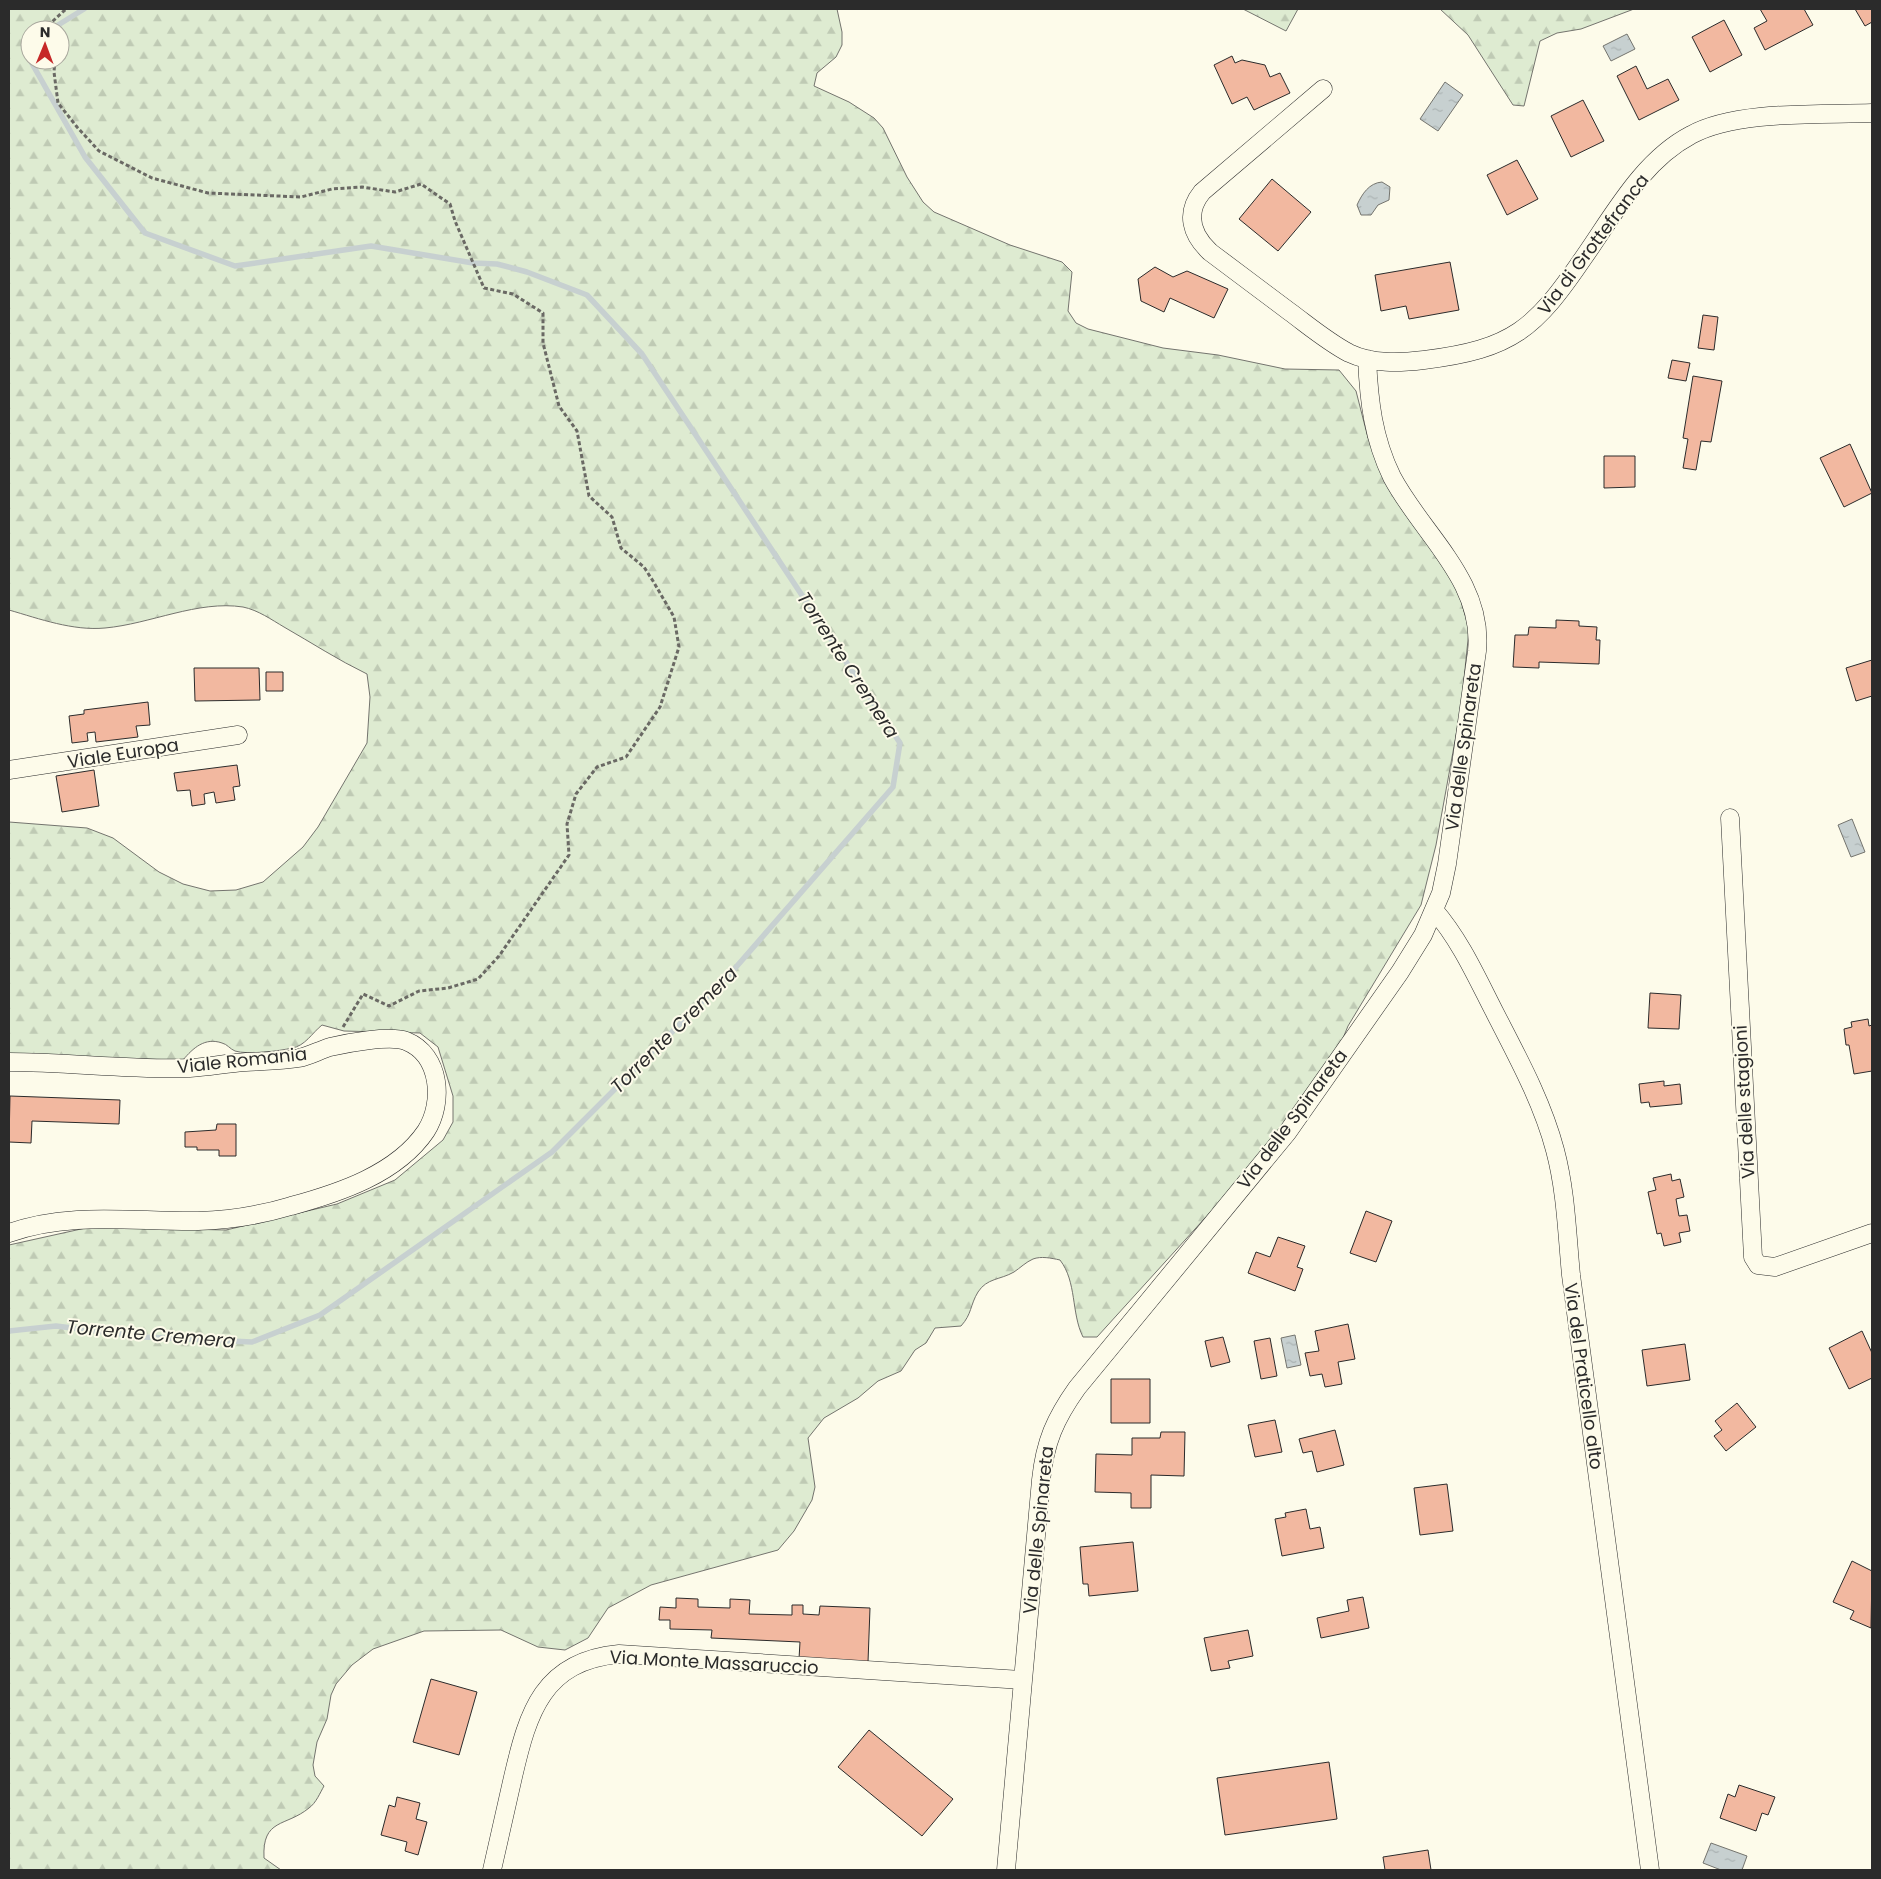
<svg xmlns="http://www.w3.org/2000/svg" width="1881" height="1879" font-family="Poppins,sans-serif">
<defs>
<pattern id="forest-firs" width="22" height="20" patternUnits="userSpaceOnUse" patternTransform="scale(1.25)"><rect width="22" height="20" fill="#deebd1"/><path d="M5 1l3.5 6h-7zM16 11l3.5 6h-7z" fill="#bfcab4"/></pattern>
<pattern id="water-ripples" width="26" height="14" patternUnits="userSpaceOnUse" patternTransform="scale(1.25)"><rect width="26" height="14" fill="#c7d0d0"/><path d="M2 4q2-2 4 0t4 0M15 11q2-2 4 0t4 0" fill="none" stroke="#abb3b3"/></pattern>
</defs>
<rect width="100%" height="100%" fill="#fdfbea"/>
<path fill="url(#forest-firs)" stroke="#74746e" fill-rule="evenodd" d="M9 9H837L842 32V45L836 57 817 73 814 86 849 102 874 118 883 128 907 177 923 202 934 212 1010 245 1062 262 1072 272 1068 311 1076 323 1088 329 1163 348 1218 355 1285 369 1339 370 1356 391 1368 438 1455 578 1469 630 1461 708 1436 845 1421 905 1348 1026 1341 1043 1254 1164 1097 1337H1083C1071 1313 1077 1282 1060 1260 1051 1258 1041 1256 1033 1259 1026 1262 1020 1268 1014 1272 1000 1280 987 1278 978 1292 970 1305 972 1314 961 1326L935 1328 926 1343 915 1350 901 1371 878 1381 858 1398 824 1418 808 1438 815 1487 812 1500 794 1531 778 1550 651 1585 608 1608 588 1638 565 1650 538 1647 501 1630 424 1631 373 1649 352 1665 336 1684 331 1695 327 1719 317 1742 313 1765 315 1776 324 1786C320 1793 316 1803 309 1808 286 1827 262 1818 264 1858L281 1870H9V1245L90 1227 226 1230 337 1204 395 1180 443 1140 453 1122V1096L438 1047 420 1033 344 1031 322 1025C312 1033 305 1046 292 1048 280 1051 247 1055 235 1051 230 1049 227 1044 222 1043 205 1037 193 1048 183 1060L9 1056V822L87 828 113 838 159 872 183 884 210 891 236 890 263 882 303 847 318 827 367 743 370 697 367 674C338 660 312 643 284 627 272 620 258 610 243 607 198 600 150 624 105 628 73 631 40 619 9 610ZM30 30H60V60H30Z
M1243 9H1298L1286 31Z
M1440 9H1634L1581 29 1557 33 1540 41 1524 106 1513 105 1468 35Z"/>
<path fill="url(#water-ripples)" stroke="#74746e" d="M1627 34 1635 49 1611 61 1603 46Z
M1445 82 1463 95 1438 131 1420 119Z
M1382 182 1390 187 1389 200 1378 205 1371 215H1361L1357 205C1362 194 1369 183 1382 182Z
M1852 819 1865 852 1851 857 1838 825Z
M1295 1335 1301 1365 1287 1368 1281 1338Z
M1711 1843 1747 1856 1742 1870H1721L1703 1863Z"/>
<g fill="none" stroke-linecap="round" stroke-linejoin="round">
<path stroke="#c7d0d0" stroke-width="5.5" d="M50 30 84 9
M30 43 26 45 30 59
M9 1331 56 1326 144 1337 252 1342 320 1315 552 1152 730 974 893 787 900 743 642 354 587 295 527 272 497 264 473 263 371 246 235 266 145 233 85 157 30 60"/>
</g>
<path fill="#f2b8a0" stroke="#2b2b2b" d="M1760 9H1804L1813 25 1765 50 1754 28 1767 21Z
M1855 9H1872V22L1865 26Z
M1724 20 1742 55 1710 72 1692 37Z
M1232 56 1235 63 1242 60 1265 65 1270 77 1280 73 1290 93 1254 110 1247 97 1232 104 1214 65Z
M1636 66 1647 89 1668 79 1679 100 1639 120 1617 76Z
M1583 100 1604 141 1571 157 1551 116Z
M1517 160 1538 199 1507 215 1487 175Z
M1272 179 1311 212 1278 251 1239 219Z
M1450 262 1459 310 1409 319 1406 306 1381 311 1375 275Z
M1155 267 1173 277 1187 271 1228 289 1214 318 1170 298 1164 312 1141 301 1138 279Z
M1703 315 1718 317 1714 350 1698 348Z
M1672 360 1690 363 1686 381 1668 378Z
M1693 376 1722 381 1711 442 1701 441 1696 470 1683 468 1688 439 1683 438Z
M1850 444 1872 493 1844 507 1820 458Z
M1604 456H1635V487L1604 488Z
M1556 620 1579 621V626L1597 627 1596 640H1600L1599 664 1539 662V668L1513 667 1515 635H1528L1529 627 1556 628Z
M1872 660V696L1856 701 1846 668Z
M194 668H259L260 700 195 701Z
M266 672H283V691H266Z
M148 702 150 725 136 726 138 737 96 742 95 732 87 733 88 741 72 743 69 716 84 714V710Z
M237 765 240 786 233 787 235 800 216 803 214 792 204 794 205 804 192 806 190 790 177 791 174 773Z
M94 770 99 806 62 812 56 776Z
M1650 993 1681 995 1679 1029 1648 1028Z
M1868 1019 1869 1026 1872 1025V1071L1854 1074 1849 1045H1846L1844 1029 1852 1027 1851 1022Z
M1664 1081V1086L1680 1084 1682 1104 1650 1107 1649 1102 1641 1103 1639 1084Z
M10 1096 120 1100 119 1124 32 1121 31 1143 9 1142Z
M217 1124H236V1156H219V1150H197V1147H185V1132L216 1130Z
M1671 1174 1672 1181 1680 1179 1684 1197 1676 1199 1679 1216 1687 1215 1690 1231 1679 1233 1681 1242 1664 1246 1661 1233 1657 1234 1648 1192 1656 1190 1653 1178Z
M1366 1211 1392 1221 1376 1262 1350 1253Z
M1278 1237 1305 1246 1297 1267 1303 1269 1295 1291 1248 1273 1256 1252 1270 1257Z
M1348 1324 1355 1359 1338 1362 1342 1384 1325 1387 1322 1374 1310 1376 1305 1353 1319 1351 1315 1331Z
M1862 1331 1872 1353V1378L1849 1389 1829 1348Z
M1223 1337 1230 1362 1211 1367 1205 1341Z
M1270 1338 1277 1376 1261 1379 1254 1341Z
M1685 1344 1690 1380 1647 1386 1642 1350Z
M1111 1379H1150V1423H1111Z
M1737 1403 1756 1427 1726 1451 1714 1436 1722 1430 1715 1421Z
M1275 1420 1282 1452 1255 1457 1248 1425Z
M1335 1430 1344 1465 1317 1472 1312 1451 1303 1453 1299 1439Z
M1161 1432H1185L1184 1476 1151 1475V1508H1131V1493L1095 1492 1096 1454 1132 1455V1438H1160Z
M1447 1484 1453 1531 1420 1535 1414 1488Z
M1306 1509 1310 1529 1320 1527 1324 1548 1282 1556 1275 1519 1286 1517 1285 1513Z
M1133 1542 1138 1591 1089 1596 1088 1584H1083L1080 1547Z
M1852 1561 1872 1571 1871 1628 1850 1619 1854 1611 1833 1602Z
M1363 1597 1369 1628 1321 1638 1317 1618 1349 1611 1347 1600Z
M676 1598 698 1599V1607L730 1608V1599L750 1600 749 1614 792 1615V1605H803V1614L819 1615 820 1606 870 1608 868 1662 799 1659 800 1642 711 1638 712 1630 670 1629V1620H659L660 1607 676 1608Z
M1248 1630 1253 1656 1228 1661 1230 1668 1211 1671 1204 1638Z
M431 1679 477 1692 459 1755 413 1742Z
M869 1730 953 1799 922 1836 838 1767Z
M1329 1762 1337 1819 1225 1835 1217 1778Z
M1739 1785 1775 1797 1768 1815 1762 1813 1756 1831 1720 1818 1728 1794 1735 1797Z
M397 1797 420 1803 416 1819 427 1822 418 1855 405 1851 407 1842 381 1835 389 1805 395 1807Z
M1428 1850 1431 1870H1385L1383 1857Z"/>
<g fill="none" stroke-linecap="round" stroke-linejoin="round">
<defs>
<path id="street" d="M1323 89 1202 192C1185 213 1191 234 1210 252 1237 272 1263 292 1290 312 1309 326 1328 342 1349 353 1372 364 1399 363 1424 360 1513 349 1535 329 1584 257 1614 214 1643 160 1691 135 1736 110 1820 115 1872 113
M9 770 238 735
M1730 818 1753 1257 1758 1265 1775 1267 1872 1233
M1434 910C1460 940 1476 976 1494 1011 1517 1056 1542 1101 1555 1150 1566 1191 1567 1234 1571 1275L1650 1870
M9 1062C69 1062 130 1070 190 1068 209 1067 228 1063 246 1062 264 1061 282 1061 299 1058 309 1056 320 1050 330 1047 347 1043 390 1035 406 1041 441 1055 444 1103 426 1131 397 1174 339 1193 291 1206 261 1215 229 1220 198 1221 134 1222 70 1211 9 1233
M492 1870C499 1839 506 1808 513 1777 528 1712 543 1661 619 1654L1023 1680
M1006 1870 1041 1480C1045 1442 1055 1419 1077 1388L1287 1133 1400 972 1423 935 1441 893 1447 864 1477 651C1484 581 1422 534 1392 477 1373 438 1369 401 1367 359"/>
</defs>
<use href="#street" stroke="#2b2b2b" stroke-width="19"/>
<path stroke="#6a6964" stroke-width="3" stroke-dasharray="4 2.5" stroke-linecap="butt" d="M43 30 66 9
M30 42 26 45H30
M55 60 54 72 58 103 77 127 99 151 152 178 208 193 301 197 332 189 362 187 395 192 421 184 450 204 455 221 484 288 513 294 543 313V343L559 406 577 431 589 496 612 517 621 548 644 567 653 581 674 617 679 647 660 707 626 757 597 767 576 794 567 824 569 855 499 956 478 979 448 988 419 991 389 1006 363 994 343 1027"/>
<use href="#street" stroke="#fdfbea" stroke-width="18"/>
</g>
<g text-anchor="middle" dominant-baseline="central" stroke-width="4" stroke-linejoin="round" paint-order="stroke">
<g font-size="18" fill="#2b2b2b" stroke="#fdfbea">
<text transform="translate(1593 244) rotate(-53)">Via di Grottefranca</text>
<text transform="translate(1463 747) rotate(-82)">Via delle Spinareta</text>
<text transform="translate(123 753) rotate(-9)">Viale Europa</text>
<text transform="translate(242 1060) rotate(-6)">Viale Romania</text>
<text transform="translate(1744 1102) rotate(-93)">Via delle stagioni</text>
<text transform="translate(1292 1119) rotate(-53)">Via delle Spinareta</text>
<text transform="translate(1584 1376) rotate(82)">Via del Praticello alto</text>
<text transform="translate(1038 1530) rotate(-84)">Via delle Spinareta</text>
<text transform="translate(714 1662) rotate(3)">Via Monte Massaruccio</text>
</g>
<g font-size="19" font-style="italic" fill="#2b2b2b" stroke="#fdfbea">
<text transform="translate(848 665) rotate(57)">Torrente Cremera</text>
<text transform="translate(674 1030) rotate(-45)">Torrente Cremera</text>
<text transform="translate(151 1334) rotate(5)">Torrente Cremera</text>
</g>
</g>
<rect width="1881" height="1879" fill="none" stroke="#2b2b2b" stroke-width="20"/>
<g transform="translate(45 45) rotate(1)"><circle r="24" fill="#fdfbea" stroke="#a9a89e"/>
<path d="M0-4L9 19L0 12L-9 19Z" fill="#c62828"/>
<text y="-8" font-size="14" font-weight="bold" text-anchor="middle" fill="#2b2b2b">N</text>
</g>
</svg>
